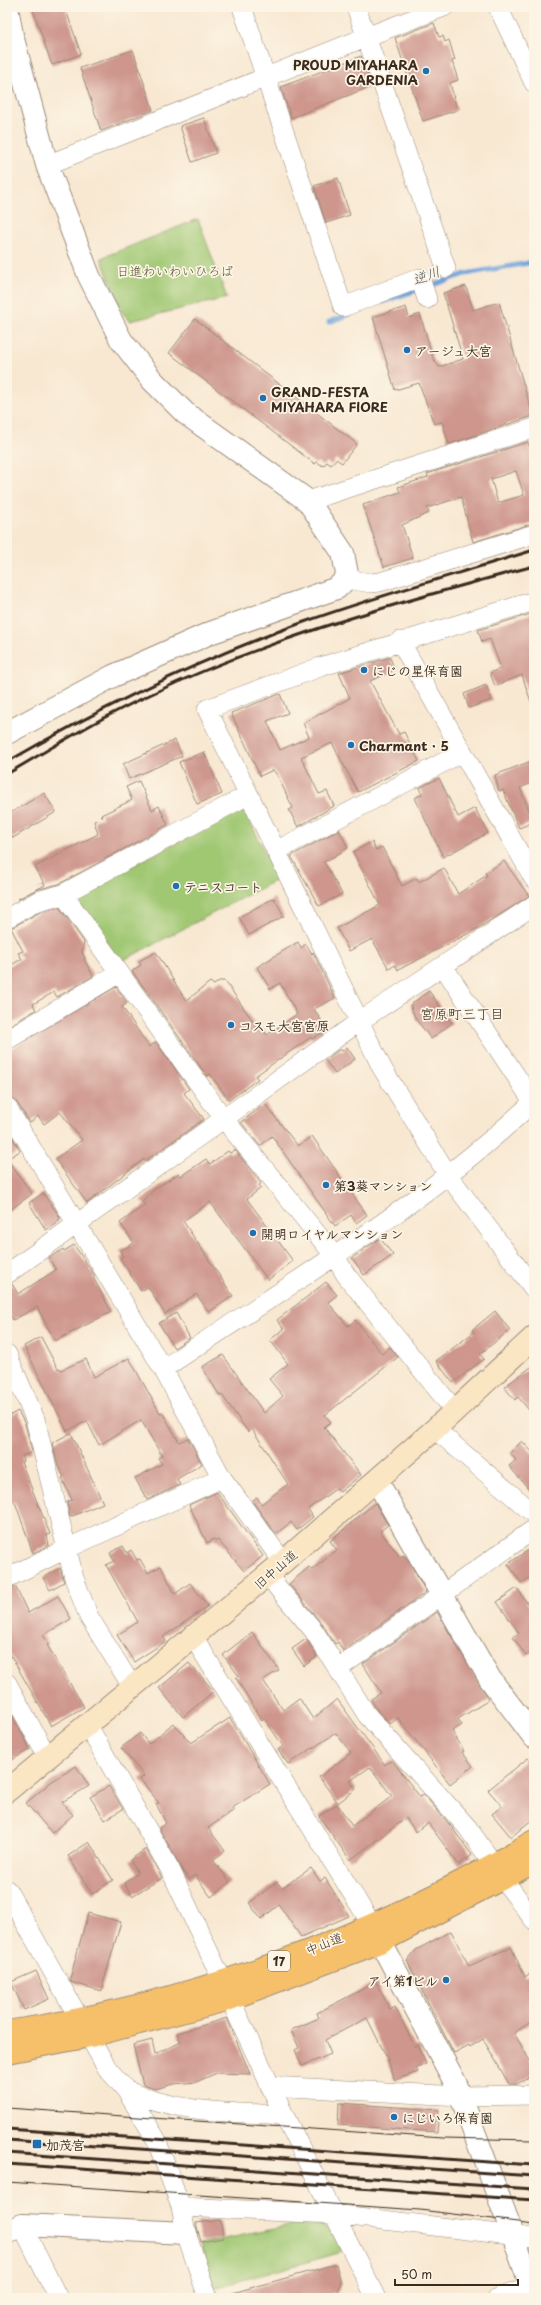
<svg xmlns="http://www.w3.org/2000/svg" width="541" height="2305" font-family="'Playpen Sans','Klee One',sans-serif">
<rect width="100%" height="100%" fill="#fcf5e5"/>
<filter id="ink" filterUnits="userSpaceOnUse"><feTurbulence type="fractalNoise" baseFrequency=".025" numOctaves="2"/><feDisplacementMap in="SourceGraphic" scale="8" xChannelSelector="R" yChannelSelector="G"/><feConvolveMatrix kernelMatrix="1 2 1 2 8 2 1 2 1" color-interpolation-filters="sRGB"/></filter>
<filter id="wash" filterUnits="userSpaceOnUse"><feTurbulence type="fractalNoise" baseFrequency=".012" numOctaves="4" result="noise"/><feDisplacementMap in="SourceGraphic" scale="16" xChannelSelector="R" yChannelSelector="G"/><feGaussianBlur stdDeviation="0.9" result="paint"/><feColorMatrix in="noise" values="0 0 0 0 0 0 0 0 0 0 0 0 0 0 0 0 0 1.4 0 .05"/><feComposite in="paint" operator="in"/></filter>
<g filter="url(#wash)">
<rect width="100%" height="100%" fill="#f8e8d2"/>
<path fill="#a0c873" stroke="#6e7948" d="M198 219 227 298 130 321 122 312 101 258Z
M239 808 244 809 278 879 120 962 74 898Z
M298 2224C327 2225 330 2223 342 2252L214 2288 200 2244Z"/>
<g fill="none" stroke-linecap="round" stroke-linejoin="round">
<path stroke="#6fa3db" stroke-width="5" d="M382 302 465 274 534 262
M329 322 350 314"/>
</g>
<g id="blocks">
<path fill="#ce968d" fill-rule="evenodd" d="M32 7H65L81 54 52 65Z
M434 23 439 37 443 36 445 42 449 40 455 60 452 61 458 80 450 83 457 110 423 121 395 38Z
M133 50 153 110 101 131 80 68Z
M361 56 372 86 291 118 281 87Z
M204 118 216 153 192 162 180 126Z
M338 178 350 215 326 223 314 186Z
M466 286 473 310 499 302 533 416 449 444 442 422 434 424 419 383 395 390 373 317 406 307 409 318 420 314 433 358 439 367 463 359 443 293Z
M195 319 357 444 342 463 336 459 331 465 327 462 323 466 317 462 315 464 169 353Z
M528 442 534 462V523L473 542 461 497 427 508 429 513 402 525 413 558 384 567 363 505 400 492 398 487 428 477 427 474ZM516 471 524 495 498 503 491 479Z
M534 613V705H532L522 675 495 686 490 673 501 668 490 639 482 642 478 630Z
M388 658H390L395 670 370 681 399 734 404 732 419 761 358 792 332 743 301 757 319 794 327 791 334 806 298 827 289 810 293 808 277 775 273 770 260 776 231 713 280 694 288 713 267 721 280 750 309 737 303 723 350 698 339 673Z
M486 685 492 700 469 708 464 694Z
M175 740 182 756 129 779 123 764Z
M204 752 222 794 197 804 179 762Z
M534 760V782L520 788 534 822 519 828 503 790 499 791 495 775Z
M439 778 458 817 475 808 488 833 443 857 415 798 422 794 419 788Z
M139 781 152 810 159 806 168 825 59 884 35 890 18 899 45 885 35 867 98 834 94 821 103 817 101 815 132 800 126 787Z
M44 793 56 812 13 838 7 828V815Z
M339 830 348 848 324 862 342 894 319 906 291 856Z
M372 842 376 850 382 847 402 886 417 878 419 882 444 868 458 894 487 875 485 873 504 861 529 896 477 929 398 970 395 965 389 969 372 939 349 951 337 928 380 905 353 852Z
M274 898 284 916 249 935 239 917Z
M59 907 84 942 82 952 85 958 84 959 93 976 57 997 54 992 33 1004 36 1010 7 1027V967L22 959 18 953 23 951 11 928 42 911Z
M298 942 301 948 306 944 312 954 313 952 335 998 314 1009 327 1030 312 1039 311 1037 255 1076 258 1079 229 1100 210 1074 207 1076 132 971 141 965 139 961 156 952 186 1001 210 982 214 985 219 981H225L259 1030 262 1028 267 1035 297 1014 280 983 270 989 257 967Z
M116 987 127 1003 122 1007 127 1014 149 1047 156 1042 189 1089 184 1093 204 1119 145 1161 144 1159 87 1203 55 1159 82 1140 60 1112 44 1124 38 1116 30 1123 16 1101 7 1096V1051Z
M429 991 452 1023 431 1039 416 1019 410 1005Z
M347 1047 355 1059 335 1074 325 1060 340 1049 342 1051Z
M265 1104 298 1146 312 1136 367 1215 356 1223 351 1215 335 1226 272 1136 260 1146 241 1122Z
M7 1128 20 1151 7 1159Z
M235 1150 261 1183 259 1185 261 1188 247 1199 293 1261 268 1280 210 1202 183 1221 233 1296 209 1312 196 1294 165 1314 148 1287 141 1291 120 1258 123 1256 120 1251 134 1243 120 1223 145 1205 142 1201 155 1189 179 1173 181 1176 206 1159 210 1164 228 1151 230 1153Z
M7 1159 32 1194 7 1212Z
M43 1193 60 1217 58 1222 46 1230 29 1203Z
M380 1238 393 1255 364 1275 352 1258Z
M74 1245 95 1276 93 1277 111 1312 55 1341 37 1307 13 1320 7 1309V1285L12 1284 18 1294 56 1270 49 1258 63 1249 64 1251Z
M326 1282 337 1295 328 1302 348 1326 355 1320 382 1354 390 1347 398 1357 325 1415 331 1422 324 1427 361 1475 340 1492 337 1488 308 1509 313 1517 297 1530 291 1522 276 1534 252 1501 257 1497 261 1504 288 1484 252 1429 248 1432 222 1395 220 1396 202 1367 223 1355 264 1413 283 1396 269 1379 288 1364 270 1340 284 1329 277 1320Z
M495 1311 510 1330 480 1354 484 1359 453 1383 436 1361 474 1332 472 1330Z
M176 1313 190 1338 174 1348 159 1323Z
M41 1337 58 1369 60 1368 61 1370 86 1359 94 1377 129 1358 160 1413 162 1412 179 1442 188 1438 202 1464 177 1479 180 1485 147 1500 135 1478 162 1464 158 1458 162 1456 141 1420 99 1445 87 1421 67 1431 24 1346Z
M534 1365V1416L518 1397 515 1400 504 1387Z
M18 1411 25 1424 32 1452 22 1456 23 1461 21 1462 50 1534 47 1535 49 1545 33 1553 15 1502 7 1504V1417Z
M71 1433 103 1503 70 1517 67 1502 72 1500 62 1478 64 1477 58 1466 52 1443Z
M522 1441 534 1454V1495L509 1466 516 1460 510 1453Z
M217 1492 263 1556 244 1571 218 1540 216 1541 214 1539 207 1543 189 1505Z
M375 1503 388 1525 380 1531 400 1557 403 1555 409 1562 426 1592 343 1651 338 1642 335 1644 322 1624 289 1584 309 1567 312 1570 337 1550 330 1541Z
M123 1546 127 1553 131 1550 137 1560 140 1559 148 1573 161 1566 175 1594 190 1583 208 1606 163 1637 166 1641 134 1662 117 1635 138 1622 106 1565 114 1561 110 1553Z
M534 1546V1575L521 1583 508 1564Z
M60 1568 64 1582 50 1590 43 1578Z
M15 1586 28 1613 58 1596 71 1619 43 1635 49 1644 47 1645 84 1707 51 1726 7 1649V1589Z
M517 1588 534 1613V1654L532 1652 526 1656 513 1637 519 1633 497 1602Z
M437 1612 489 1700 458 1719 462 1725 452 1731 464 1751 462 1752 473 1766 450 1784 398 1718 390 1724 378 1711 371 1699 381 1693 363 1664Z
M252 1632 279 1670 263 1680 283 1710 299 1698 313 1719 337 1699 385 1765 392 1760 420 1797 424 1795 450 1825 472 1855 459 1865 428 1823 416 1832 406 1818 350 1860 319 1816 337 1804 352 1826 391 1797V1795L370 1767 350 1781 356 1789 338 1803 319 1777 351 1753 336 1733 288 1764 278 1750 283 1746 264 1718 262 1720 236 1678 239 1676 223 1655Z
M306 1639 317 1657 304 1666 292 1649Z
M189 1663 214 1691 183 1717 159 1688Z
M7 1706 30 1749 7 1763Z
M230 1718 270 1784 232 1808 234 1810 208 1828 225 1851 213 1860 230 1882 211 1897 195 1875 189 1879 183 1871 159 1828 166 1823 156 1804 159 1803 140 1779 144 1776 121 1748 140 1733 149 1744 173 1723 191 1743Z
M528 1758 534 1765V1818L511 1837 492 1814 502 1806 488 1790Z
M76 1766 89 1786 62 1802 73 1815 52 1833 26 1803 51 1782Z
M109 1786 123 1809 105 1820 90 1797Z
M89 1842 113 1880 92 1894 68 1856Z
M146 1849 162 1878 132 1896 124 1883 138 1873 130 1860Z
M311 1868 320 1881 325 1878 349 1916 301 1937 279 1905 261 1919 249 1903 277 1882 282 1888Z
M88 1913 121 1922 101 1991 71 1982 70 1979Z
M451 1931 469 1966 511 1947 525 1977 534 1970V2020L514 2033 534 2068V2074L517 2084H509L483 2039 470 2047 469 2045 454 2053 407 1961 416 1950Z
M36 1971 49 1999 24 2010 11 1982Z
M376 1982 390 2010 395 2007 415 2047 418 2045 426 2064 416 2068 418 2072 395 2080 387 2058 367 2018 325 2040 331 2054 302 2066 295 2050 299 2048 291 2030 319 2018 317 2013Z
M227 2018 250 2074 217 2073 196 2082 173 2084 155 2089 143 2085 133 2045 152 2040 155 2054 181 2042 177 2033Z
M339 2103 439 2110 437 2132 338 2125Z
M220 2220 223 2238 201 2242 196 2223Z
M336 2264 341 2283 338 2292 316 2298H229V2294Z"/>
</g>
</g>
<g filter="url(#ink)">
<use href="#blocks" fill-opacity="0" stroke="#9a8978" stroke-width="1"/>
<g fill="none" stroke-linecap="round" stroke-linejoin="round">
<defs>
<path id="minor" d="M242 7 343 307 420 278 427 299
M356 7 446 268
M498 7 534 83
M47 165 366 37 444 7
M308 501 534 428
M346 579 371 583 380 582 534 534
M534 601 320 667 207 709 382 1068 448 1175 534 1289
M400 641 534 879
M276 851 461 753
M63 894 224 1119 334 1255 346 1275 454 1410
M7 918 38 901 63 894 248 795
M443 966 534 1103
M7 1040 119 973
M7 1107 163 1369 222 1478 283 1562
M7 1274 360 1021 534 905
M7 1354 35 1419 74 1578 89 1617 133 1688
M163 1369C287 1286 426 1204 534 1101
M435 1429 534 1514
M268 1576 314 1631 367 1715 467 1827 494 1865
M7 1578 66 1549 222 1478
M194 1638 372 1925
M339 1668 534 1529
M7 1683 48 1758
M88 1726 170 1869 223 1982
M503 1879 534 1920
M7 1890 107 2068 126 2090 156 2139 181 2207 186 2233 208 2298
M230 1999 284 2115 376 2298
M270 2086 461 2096 534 2095
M126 2090C175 2113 230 2112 284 2115
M181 2207 333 2214 534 2238
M22 2225 58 2298
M497 2298 534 2286"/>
<path id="tertiary" d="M7 7 12 35 47 165 89 276 121 340 152 380 185 413 308 501 343 553 347 574 346 579 337 588 210 633 113 676 7 733
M377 1481 490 1679 534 1737
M372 1926 456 2084 513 2235 531 2287 532 2298
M7 2233 22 2225 186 2233"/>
<path id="secondary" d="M7 1791 283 1562 435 1429 534 1337"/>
<path id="trunk" d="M7 2032C192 2004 373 1937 534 1841
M7 2052 90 2036 230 1999 380 1942 534 1862"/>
</defs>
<use href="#minor" stroke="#9a8978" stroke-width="20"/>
<use href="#tertiary" stroke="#9a8978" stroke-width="24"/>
<use href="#secondary" stroke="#9a8978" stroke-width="24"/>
<use href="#trunk" stroke="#9a8978" stroke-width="24"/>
<use href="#minor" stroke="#fff" stroke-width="19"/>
<use href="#tertiary" stroke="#fff" stroke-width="22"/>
<use href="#secondary" stroke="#fbe6c4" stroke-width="22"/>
<use href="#trunk" stroke="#f6c06b" stroke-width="22"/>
<path stroke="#3b2a1e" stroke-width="1" d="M7 2108 443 2138 534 2140
M7 2182 420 2210 534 2224"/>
<path stroke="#3b2a1e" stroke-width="3" d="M7 762C102 707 200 659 304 622 380 595 457 574 534 550
M7 774C43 753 78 731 115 712 247 644 391 604 534 566
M7 2129 534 2165
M7 2140 534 2176
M7 2153 534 2189
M7 2164 534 2200"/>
</g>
</g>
<g fill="#1f6fb2" stroke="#fcf5e5" stroke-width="1.5">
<circle cx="426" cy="71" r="4"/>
<circle cx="407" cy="350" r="4"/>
<circle cx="263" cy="398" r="4"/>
<circle cx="364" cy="670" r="4"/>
<circle cx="351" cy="745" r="4"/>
<circle cx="176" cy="886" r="4"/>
<circle cx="231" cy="1025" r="4"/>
<circle cx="326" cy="1185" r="4"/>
<circle cx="253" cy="1233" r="4"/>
<circle cx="446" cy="1980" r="4"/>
<circle cx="394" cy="2117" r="4"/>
<rect x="32" y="2139" width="10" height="10" rx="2"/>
</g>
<g text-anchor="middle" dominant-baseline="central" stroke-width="3.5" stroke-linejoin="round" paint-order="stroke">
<rect fill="#fcf5e5" stroke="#75675a" stroke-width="1" x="268" y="1951" width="22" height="20" rx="3"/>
<g font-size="12" font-weight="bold" fill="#3b2a1e">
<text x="279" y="1961">17</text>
</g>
<g font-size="13" font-weight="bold" fill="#3b2a1e" stroke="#fcf5e5" text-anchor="start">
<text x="418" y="64" text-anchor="end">PROUD MIYAHARA<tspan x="418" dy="15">GARDENIA</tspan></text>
<text x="415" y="350">アージュ大宮</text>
<text x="271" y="391">GRAND-FESTA<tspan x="271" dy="15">MIYAHARA FIORE</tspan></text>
<text x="372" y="670">にじの星保育園</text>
<text x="359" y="745">Charmant・5</text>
<text x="184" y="886">テニスコート</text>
<text x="239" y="1025">コスモ大宮宮原</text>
<text x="334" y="1185">第3葵マンション</text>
<text x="261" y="1233">開明ロイヤルマンション</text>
<text x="438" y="1980" text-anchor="end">アイ第1ビル</text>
<text x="402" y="2117">にじいろ保育園</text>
<text x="46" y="2144">加茂宮</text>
</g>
<g font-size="13" fill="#595938" stroke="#fcf5e5">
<text x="175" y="270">日進わいわいひろば</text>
</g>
<g font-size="13" fill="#3b2a1e" stroke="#fcf5e5">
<text transform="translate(275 1569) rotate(-41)">旧中山道</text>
<text transform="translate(324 1943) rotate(-22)">中山道</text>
</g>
<g font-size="14" font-style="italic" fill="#4d5460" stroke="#fcf5e5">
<text transform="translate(426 275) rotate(-20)">逆川</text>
</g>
<g font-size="14" fill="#3b2a1e" stroke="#fcf5e5">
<text x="462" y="1013">宮原町三丁目</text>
</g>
</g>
<rect width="541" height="2305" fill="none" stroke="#fcf5e5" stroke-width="24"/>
<path d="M395 2279v6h123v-6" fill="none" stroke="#3b2a1e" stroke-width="2"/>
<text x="401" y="2279" font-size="12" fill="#3b2a1e" stroke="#fcf5e5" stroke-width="3" paint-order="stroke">50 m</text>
</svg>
